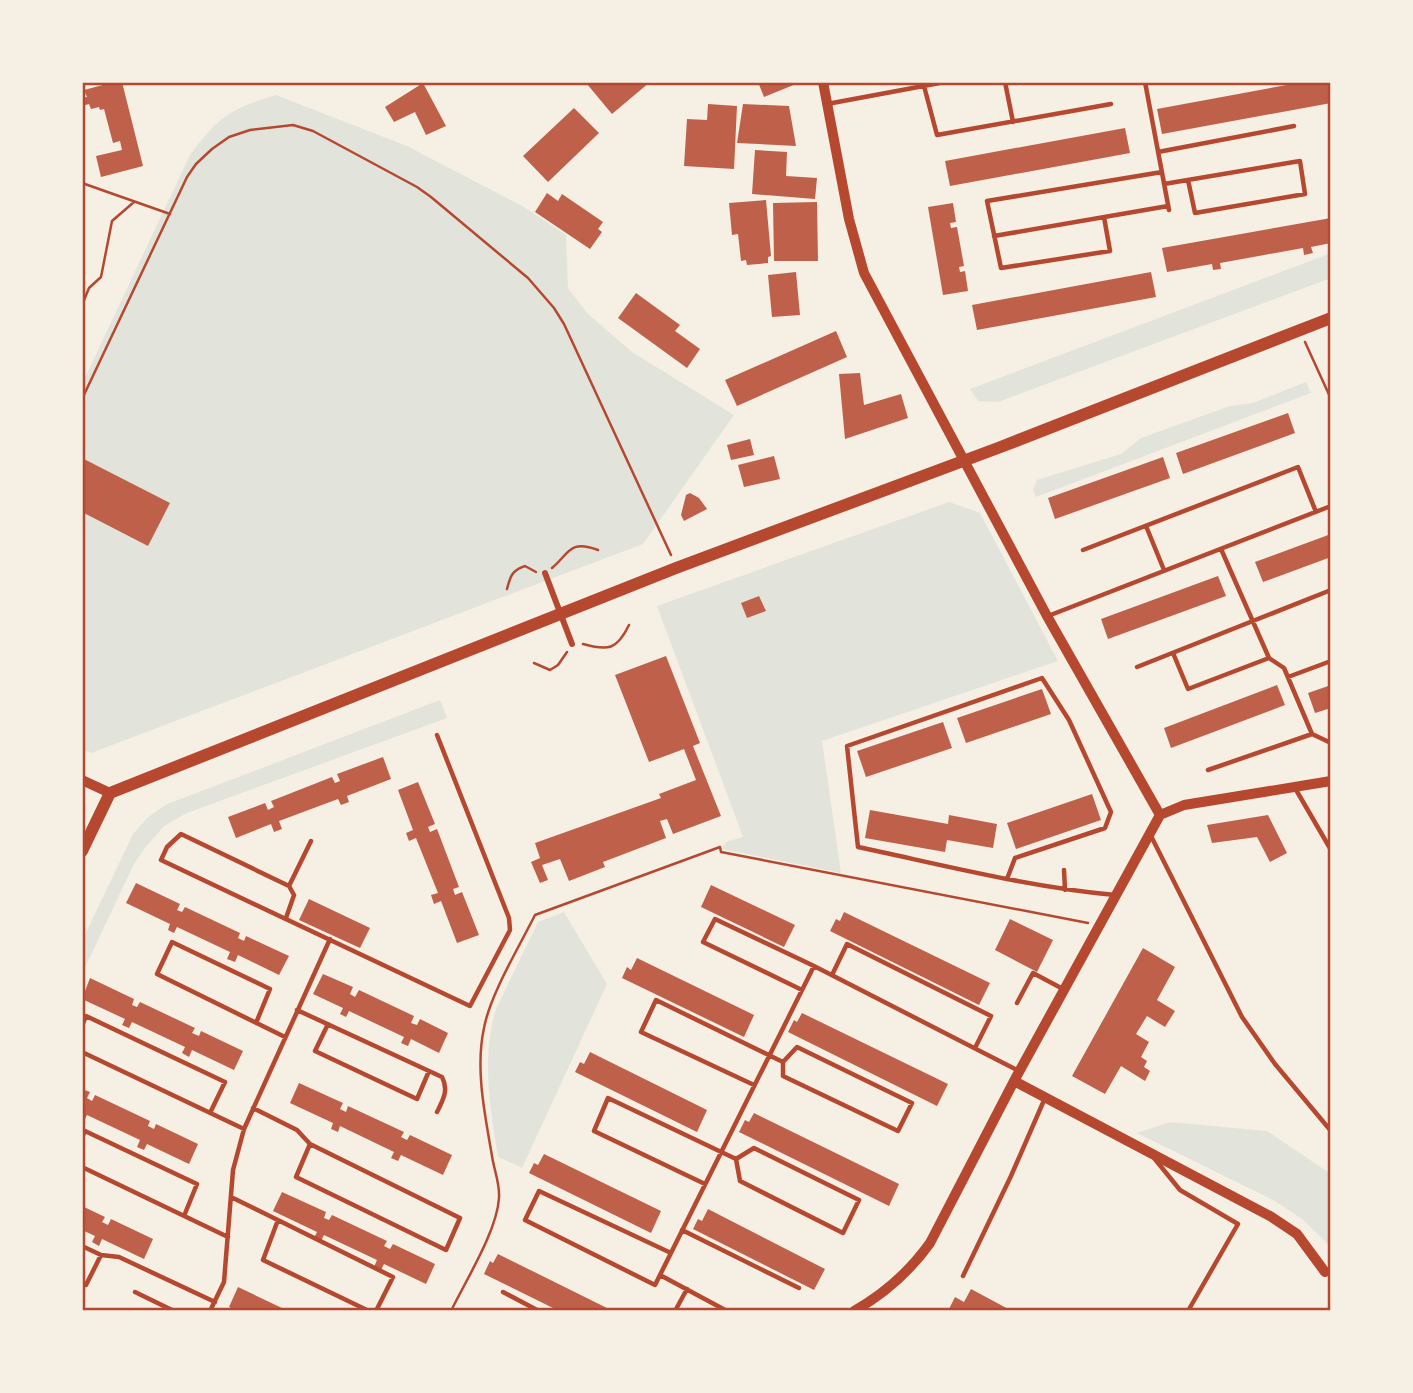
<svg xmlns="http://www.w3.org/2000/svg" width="1413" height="1393" font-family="'PT Sans',sans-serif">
<rect width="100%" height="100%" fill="#f6efe4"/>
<path fill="#e2e4dc" d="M276 95 407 146 524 207 566 235 568 288 588 314 632 352 734 415 643 544 91 753 82 749V384L190 155C219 116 230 109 276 95Z
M1331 253V278L998 402 978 401 970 389Z
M1306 382 1311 393 1036 497 1033 490 1037 480 1121 454 1141 438 1230 406 1253 403Z
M949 502 980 513 1058 661 822 741 841 873 722 849 726 842 743 837 657 606Z
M440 700 447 718 187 813 164 826 144 849 134 864 82 974V941L133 834 147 818 165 805Z
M564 912 607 984 522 1168 498 1157C490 1108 481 1057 496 1009L538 922Z
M1170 1122 1267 1131 1331 1174V1247L1302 1219 1275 1201 1137 1133Z"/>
<path fill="#bf614a" d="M114 82H122L143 166 101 177 96 156 122 150 120 141 113 143 104 109 100 110 99 107 91 109 89 104 82 106V98L87 97 84 90Z
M589 82H650L612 114 587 84Z
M758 82H795L796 84 764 97Z
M1303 82H1331V103L1162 134 1157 109Z
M423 83 446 126 426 135 415 112 394 122 385 107Z
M708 104 737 106 734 169 684 166 687 119 707 120Z
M743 104 789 106 796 146 737 143Z
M574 108 599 133 548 182 523 156Z
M1125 128 1130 153 950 186 945 161Z
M755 150 787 152 786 176 817 178 815 199 752 194Z
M547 193 558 201 562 194 603 222 598 229 602 232 590 249 535 212Z
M766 200 771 256 768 257V263L747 265 746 260 741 261 738 234 732 235 729 203Z
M817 202 818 261H774L773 203Z
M953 203 956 222 950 223 951 228 957 227 964 266 959 267 960 272 965 271 968 291 943 295 928 207Z
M1331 218V243L1311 247 1313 253 1304 255 1303 248 1220 263 1221 269 1213 270 1212 264 1167 272 1162 248Z
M796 272 800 315 772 317 768 275Z
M1151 272 1156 297 977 330 972 305Z
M636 293 680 325 675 331 700 349 687 368 618 318Z
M836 331 847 357 737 406 725 380Z
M860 373 864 405 901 394 908 418 845 439 839 374Z
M1288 413 1295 433 1183 474 1176 453Z
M750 439 754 455 731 460 727 445Z
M774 456 780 479 744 487 738 465Z
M1163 457 1170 478 1055 519 1048 498Z
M82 458 170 503 148 546 82 512Z
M690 493 699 498 707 509 684 521 681 515 686 495Z
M1331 534V557L1263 582 1255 562Z
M1218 576 1226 596 1108 639 1101 619Z
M759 596 766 611 747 618 741 603Z
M666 656 700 743 693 746 721 816 673 834 667 819 660 821 666 838 603 862 605 867 569 881 560 859 542 865 548 880 540 883 531 862 540 858 535 843 661 798 659 794 696 780 684 749 649 762 615 675Z
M1277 685 1285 705 1171 748 1164 728Z
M1331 685V708L1315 713 1308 693Z
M1042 689 1051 714 966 743 957 718Z
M943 722 952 748 866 777 857 751Z
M383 757 391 779 347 796 349 802 341 805 338 799 279 821 282 829 274 832 271 824 236 838 228 817 265 803 268 810 274 807 271 801 332 777 335 783 340 781 337 774Z
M418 782 435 824 428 827 430 832 437 829 459 887 453 889 455 895 462 892 479 935 457 943 441 901 434 904 431 895 438 893 416 838 409 841 406 833 413 830 398 790Z
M1092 794 1101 820 1016 849 1007 823Z
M870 810 948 824 949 815 997 824 993 848 947 840 945 852 865 838Z
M1268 815 1287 853 1270 862 1257 837 1212 843 1207 825Z
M136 883 180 904 177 910 182 912 185 907 240 933 238 938 244 941 246 936 289 956 279 975 238 955 235 962 227 959 230 952 177 927 174 933 168 930 170 924 126 903Z
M711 885 795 925 784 947 701 907Z
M309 899 370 928 360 948 299 920Z
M844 912 990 983 979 1005 830 931 836 919 840 921Z
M1010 919 1053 940 1037 972 995 950Z
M1143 948 1175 967 1157 1000 1175 1011 1165 1027 1147 1016 1136 1034 1149 1042 1141 1057 1147 1061 1144 1067 1150 1071 1145 1081 1121 1066 1105 1094 1072 1076Z
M637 958 754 1015 744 1037 622 978 627 967 631 970Z
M323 974 353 987 350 994 355 997 359 990 414 1016 411 1023 417 1025 420 1019 448 1033 439 1053 411 1039 408 1046 401 1043 404 1037 349 1011 346 1017 340 1014 343 1008 313 994Z
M90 978 134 999 132 1005 137 1007 140 1002 195 1028 192 1033 199 1036 201 1031 243 1051 234 1070 192 1050 189 1057 182 1053 185 1047 132 1022 129 1028 122 1025 125 1019 82 999Z
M802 1013 948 1084 937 1106 788 1032 794 1020 797 1022Z
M590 1052 707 1110 697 1132 575 1072 580 1062 584 1064Z
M299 1083 343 1103 340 1109 346 1112 348 1106 404 1132 401 1137 407 1140 410 1135 452 1155 443 1175 401 1155 398 1161 391 1158 394 1152 340 1126 338 1132 331 1129 333 1123 290 1103Z
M82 1089 90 1092 87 1098 92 1101 95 1095 150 1121 148 1126 154 1129 156 1124 198 1144 189 1164 147 1144 144 1150 137 1147 140 1140 87 1115 82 1125Z
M754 1113 899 1184 889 1206 739 1132 745 1120 749 1122Z
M544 1154 661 1211 651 1233 529 1173 534 1163 538 1165Z
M282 1192 326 1212 324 1218 329 1220 332 1215 387 1241 384 1246 390 1249 393 1244 435 1264 426 1284 384 1264 381 1270 374 1267 377 1260 324 1235 321 1241 314 1238 317 1232 273 1211Z
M82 1206 105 1217 102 1222 108 1225 111 1219 153 1239 144 1259 102 1239 99 1246 92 1242 95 1236 82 1230Z
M708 1209 825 1269 814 1290 693 1229 698 1219 702 1221Z
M498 1254 613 1311H559L484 1274 490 1261 493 1263Z
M238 1287 282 1308 281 1311H237L229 1307Z
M971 1289 1012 1311H948L955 1297 964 1302Z"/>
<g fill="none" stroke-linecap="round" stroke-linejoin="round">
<path stroke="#b5482f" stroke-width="2.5" d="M82 183 170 214
M82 305 89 288 101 277 112 221 134 202
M1305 342 1331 399
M82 399 187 177 196 164 212 149 229 137 250 130 293 125 313 131 417 187 431 197 528 278 554 308 564 324 671 555
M552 568C569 554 569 539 598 550
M507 589C510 577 512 570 525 566L536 572
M583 644C608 651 617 650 629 625
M534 663 550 670 558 665 567 652
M451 1311C466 1280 497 1231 499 1198 500 1183 494 1170 492 1156 485 1115 475 1069 484 1028 490 995 519 947 535 915L720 847 721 852 1088 923"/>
<path stroke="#b5482f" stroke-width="4.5" d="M1005 82 1013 122
M1145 82 1169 210
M924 86 937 135 1111 104
M827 104 945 82
M1158 152 1294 126
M1164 184 1300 161 1305 194 1195 213 1188 180
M1104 217 1110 251 1001 268 987 201 1162 172
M994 236 1168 206
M1146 526 1164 570
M1221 549 1269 658 1284 668 1312 734
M1083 550 1298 467 1316 512
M1048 616 1331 506
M1173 653 1188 689 1269 658
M1137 667 1331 590
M1288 677 1331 661
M1208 770 1312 734 1331 743
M1295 788 1331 850
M1151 836 1242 1017 1275 1064 1331 1131
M1064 870 1065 890
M1007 879 1015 858 1105 828 1111 812 1069 720 1042 678 847 746 858 847C943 865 1028 887 1115 895
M289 886 311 841
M286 918 294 895 289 886 181 834 167 847 161 860 470 1006 510 930 509 918 437 735
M832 975 847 944 991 1016 975 1048
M802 990 703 942 715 919 814 966 1019 1071
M1017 1003 1033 973 1063 989
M297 1010 442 1077C449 1090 443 1100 437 1112
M256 1023 270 989 172 942 157 974 285 1037
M328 1024 315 1051 417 1099 429 1071
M82 1026 86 1016 225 1082 210 1113
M797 1047 912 1103 898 1131 783 1076V1062Z
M82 1052 244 1129
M754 1085 641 1032 656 1000 783 1062
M253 1108 297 1130 310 1144 460 1218 446 1250 296 1177 310 1144
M82 1137 85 1131 197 1184 184 1216
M1154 1158 1180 1190 1238 1224 1188 1311
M82 1167 228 1237
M705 1184 594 1131 608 1098 736 1159 740 1181 843 1233 859 1200 754 1148 736 1159
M231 1197 393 1277 376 1311
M278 1220 263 1260 369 1311
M682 1230 799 1288
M82 1246 101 1255 119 1257 215 1302
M660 1275 655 1285 525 1220 539 1191 671 1253
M963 1276 1011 1176 1045 1098
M82 1283 86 1285 101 1255
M135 1292 174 1311
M503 1292 539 1311
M210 1311 224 1282 233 1170 244 1129 330 939
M675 1311 687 1289
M727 1311 660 1275 814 966"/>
<path stroke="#b5482f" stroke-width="6" d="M545 573 572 644"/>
<path stroke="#b5482f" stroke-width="10" d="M823 82 849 219 864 273 1047 616 1160 815
M82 780 110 793
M1014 1081 1270 1216 1297 1234 1325 1272
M854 1311C884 1294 910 1271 930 1243L1014 1081 1160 815 1184 805 1331 781"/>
<path stroke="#b5482f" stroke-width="12" d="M82 851 110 793 676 568 998 448 1331 318"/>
</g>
<rect width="1413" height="1393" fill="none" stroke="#f6efe4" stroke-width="168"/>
<rect x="84" y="84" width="1245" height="1225" fill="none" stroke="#b5482f" stroke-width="2.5"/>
</svg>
